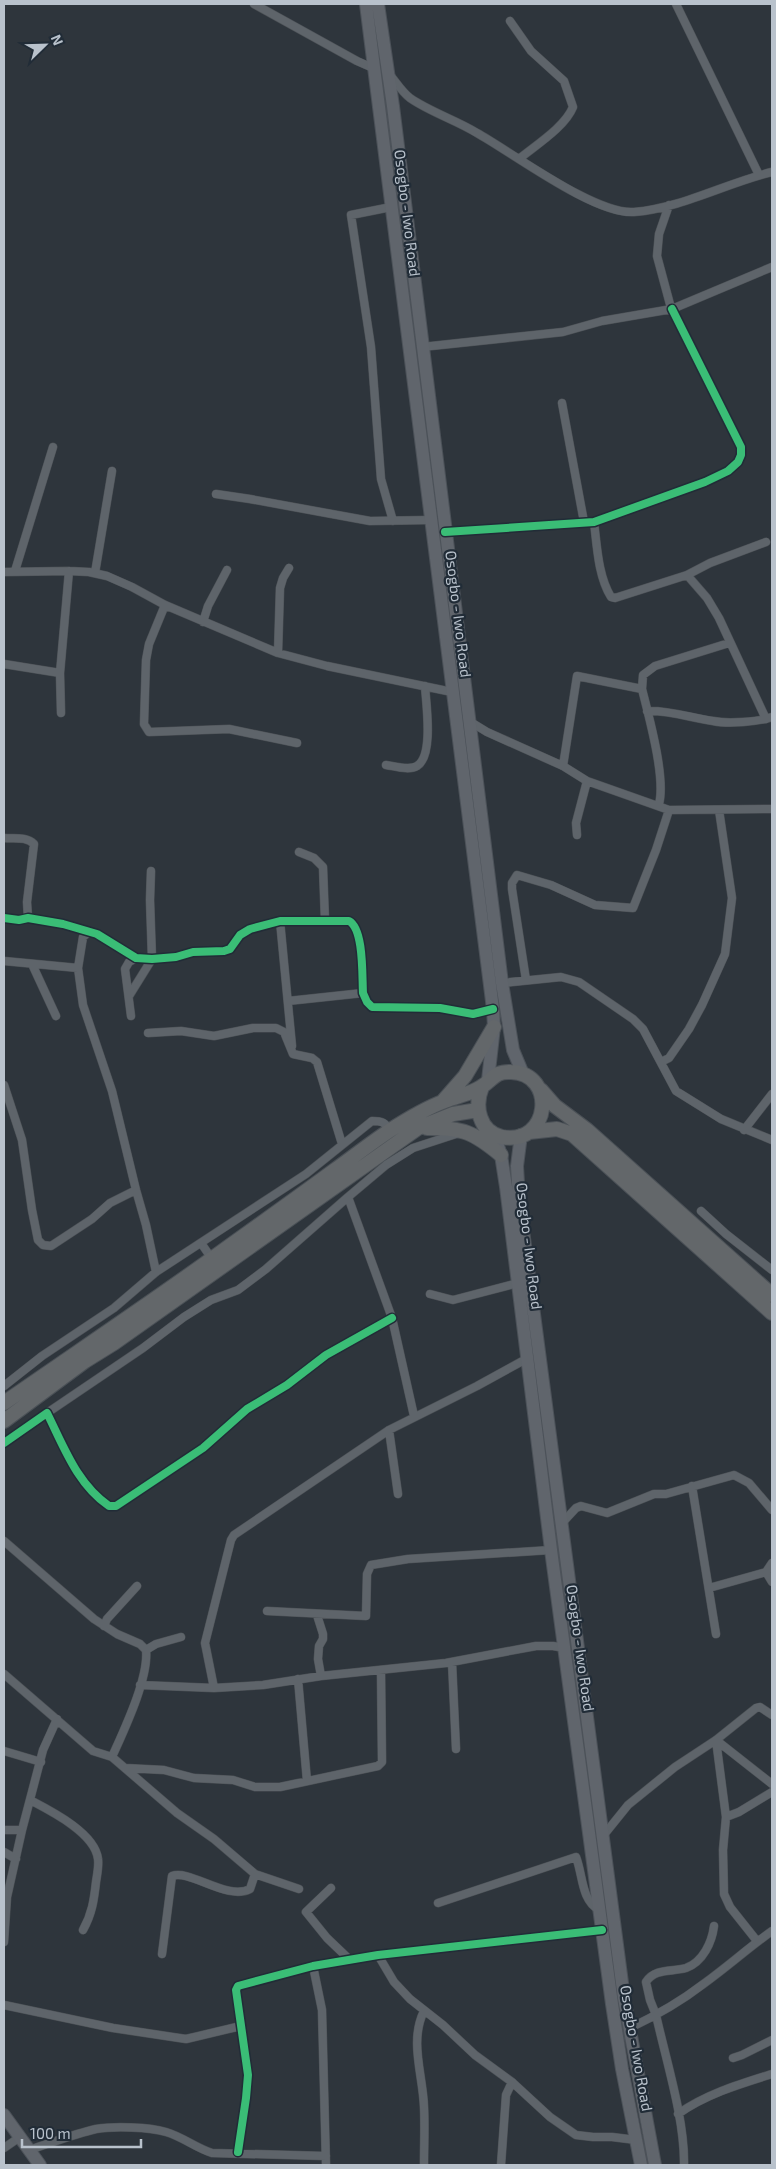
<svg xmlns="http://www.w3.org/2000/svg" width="776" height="2169" font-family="'Exo 2',sans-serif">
<rect width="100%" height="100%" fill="#2e353c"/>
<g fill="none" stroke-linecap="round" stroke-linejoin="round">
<defs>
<path id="street" d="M254 4 357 61 373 68
M676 4 759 175
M510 21 531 51 564 81 573 107C565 127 536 145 519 159
M390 75C396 82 402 92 410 98 430 112 456 120 477 133 513 153 595 215 634 212 682 208 726 183 772 172
M669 205 659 234 657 256 671 308
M391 207 351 215 371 347 381 479 393 521
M422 347 563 332 602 321 672 309 772 267
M562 403 584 522
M216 494 250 499 370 521 431 520
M594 522C597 546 598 576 611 597L615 598 687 575 710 563 766 542
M445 532 594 522 705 482 728 471 738 462 741 455V447L672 309
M15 571 53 447
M4 572 69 571 89 572 107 576 132 587 165 605 278 653 327 666 452 692
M95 573 112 471
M687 575 707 598 719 618 766 719
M165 605 149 644 146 660 144 724 149 732 229 729 297 743
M203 622 208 606 227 570
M278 653 280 588 283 578 289 568
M4 664 60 673
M647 711C670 710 691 718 713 721 728 724 758 722 772 717
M61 713 60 673 69 571
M469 721 487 732 563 766 587 781 669 810 772 809
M386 765C394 766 409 771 417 766 434 756 426 703 425 686
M563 766 577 676 642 689
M659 804C666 778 649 717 642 689L643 675 655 666 729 643
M577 835 576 823 587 781
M4 838C14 839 26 836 34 844L27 902 28 918
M299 852 314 858 323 867 325 921
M4 918 19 920 28 918 63 924 97 934 136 958 152 959 176 957 193 952 224 951 230 949 240 935 250 929 280 921H349C364 929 362 976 363 993L367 1002 372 1007 440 1008 473 1014 493 1009
M280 921 292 1046
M89 932 83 937 78 968 83 1005 112 1091 136 1190 146 1225 156 1272
M4 961 78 968
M32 964 56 1016
M526 980 512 889V883L517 875 551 885 595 905 633 908 656 850 669 810
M502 983 561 977 579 982 633 1019 643 1029 676 1091 721 1119 772 1140
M129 996 152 959 150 900 151 871
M288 1001 363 993
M131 1016 125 969 129 962 136 958
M148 1033 181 1031 214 1036 253 1028H276L284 1032 293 1054 312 1058 317 1062 342 1144
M661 1062 669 1058 689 1029 702 1005 725 954 732 898 719 810
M4 1085 22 1140 32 1210 38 1240 43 1245 51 1246 92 1219 110 1203 136 1190
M744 1130 772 1094
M701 1211 726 1234 772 1270
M201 1243 212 1259
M430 1294 453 1300 518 1283
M4 1386 42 1356 114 1308 156 1272 306 1174 372 1121C382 1121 385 1122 390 1131
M47 1413 143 1348 184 1317 211 1300 238 1290 266 1269 348 1197
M414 1416 392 1318 348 1197 386 1165 413 1148 459 1133
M389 1430 398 1494
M4 1443 47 1413C64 1447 77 1484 109 1506H116L203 1448 247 1409 287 1385 326 1355 392 1318
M692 1486 716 1634
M563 1522 576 1508 581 1506 607 1513 654 1494H666L734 1475 749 1483 772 1510
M4 1541 94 1619 117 1634 140 1644 146 1650C149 1678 124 1730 112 1757
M766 1572 772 1582
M709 1588 766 1572 772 1563
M267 1611 366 1616 367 1574 371 1565 408 1559 551 1550
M317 1615 323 1634V1639L319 1646 318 1659 321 1676
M104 1626 107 1619 137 1586
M146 1650 156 1644 181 1637
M452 1662 456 1749
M4 1674 93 1751 112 1757 177 1813 214 1839 255 1874 299 1889
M298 1679 307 1781
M140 1685 214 1688 263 1685 321 1676 446 1663 536 1646H553L565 1648
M214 1688 205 1643 231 1540 234 1535 389 1430 477 1386 528 1358
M716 1740 726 1817 723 1850 724 1894 730 1907 757 1941
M716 1740 772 1784
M4 1751 41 1762
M125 1768 164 1770 194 1778 233 1780 255 1787H280L378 1766 382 1762 381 1671
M30 1800C51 1811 95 1833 98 1859 99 1866 97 1875 96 1882 94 1900 92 1914 83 1930
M726 1817 739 1812 772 1792
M4 1830H22
M603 1836 628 1805 675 1767 716 1740 756 1708 760 1707 772 1715
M4 1852 16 1859
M331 1888 306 1912 327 1938 350 1960
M438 1903 576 1857C583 1875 581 1900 599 1910
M4 1942 7 1897 22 1830 43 1750 57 1719
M162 1954 172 1876C190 1869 227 1901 250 1889L255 1874
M378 1955 394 1982 410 1999 443 2025 475 2055 512 2082 550 2117 576 2135 593 2137H612L636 2140
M313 1966 322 2010 326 2165
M4 2005 113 2028 186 2039 241 2026
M424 2011C409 2041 423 2075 424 2107 425 2126 424 2146 424 2165
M630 2028C655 2016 680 2002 702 1985 726 1968 748 1948 772 1931
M733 2058 742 2055 772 2040
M678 2114C706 2094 740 2084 772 2074
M4 2148 20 2137
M29 2150C51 2143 74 2134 96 2129 114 2126 149 2127 166 2132 183 2137 196 2148 212 2153L326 2156
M238 2152 246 2098 248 2075 236 1990 238 1986 313 1966 378 1955 602 1930
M501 2165 506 2095 512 2082
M684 2165C685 2120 666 2060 656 2015L650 2000 646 1982C655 1968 672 1972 686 1968 703 1962 712 1942 714 1926"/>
<path id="primary" d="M366 4 493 1009 494 1027 488 1080
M378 4 393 106 502 983 513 1050 523 1074
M521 1135 517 1166 519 1200 624 1998 655 2165
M498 1146 501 1155 506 1187 551 1550 612 2004 622 2069 641 2165
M4 2115 40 2165"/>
<path id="highway" d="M541 1090 555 1106 587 1130 772 1295
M444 1100 465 1076 494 1027
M427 1128C464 1128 473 1132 501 1155
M529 1132 557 1129 572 1134 772 1313
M4 1403C76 1353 149 1304 220 1253 259 1225 297 1198 335 1170 353 1157 371 1143 389 1131 406 1120 426 1108 445 1101 456 1096 471 1094 481 1087 493 1080 494 1071 511 1072 557 1073 551 1146 502 1137 479 1132 474 1106 482 1087
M4 1421 85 1361 114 1343 418 1128 453 1114 478 1110"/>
</defs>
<use href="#street" stroke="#4c5156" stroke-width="9"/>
<use href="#primary" stroke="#4c5259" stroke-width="14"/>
<use href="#highway" stroke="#4b5157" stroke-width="16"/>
<use href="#street" stroke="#5e646a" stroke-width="8"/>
<use href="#primary" stroke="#60656c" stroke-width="12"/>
<use href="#highway" stroke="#63676a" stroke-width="14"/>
<defs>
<path id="cycleway" d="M445 532 594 522 705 482 728 471 738 462 741 455V447L672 309
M4 918 19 920 28 918 63 924 97 934 136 958 152 959 176 957 193 952 224 951 230 949 240 935 250 929 280 921H349C364 929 362 976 363 993L367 1002 372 1007 440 1008 473 1014 493 1009
M4 1443 47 1413C64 1447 77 1484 109 1506H116L203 1448 247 1409 287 1385 326 1355 392 1318
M238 2152 246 2098 248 2075 236 1990 238 1986 313 1966 378 1955 602 1930"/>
</defs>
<use href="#cycleway" stroke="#212c37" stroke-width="11"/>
<use href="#cycleway" stroke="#3abd76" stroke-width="8"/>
</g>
<g text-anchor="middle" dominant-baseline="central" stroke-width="4.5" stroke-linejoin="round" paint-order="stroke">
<g font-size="15" fill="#b9c2cc" stroke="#212c37">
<text transform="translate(408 213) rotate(83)">Osogbo - Iwo Road</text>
<text transform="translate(459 614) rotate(83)">Osogbo - Iwo Road</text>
<text transform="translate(530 1246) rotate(83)">Osogbo - Iwo Road</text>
<text transform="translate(581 1648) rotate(82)">Osogbo - Iwo Road</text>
<text transform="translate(637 2048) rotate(80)">Osogbo - Iwo Road</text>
</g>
</g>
<rect width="776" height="2169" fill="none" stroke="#b9c2cc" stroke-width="10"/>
<g transform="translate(45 45) rotate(67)" stroke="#212c37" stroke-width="4" paint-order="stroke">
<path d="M0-4L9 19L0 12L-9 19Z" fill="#b9c2cc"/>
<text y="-8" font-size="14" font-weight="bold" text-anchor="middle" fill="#b9c2cc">N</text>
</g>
<path d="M22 2139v8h119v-8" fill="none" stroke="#b9c2cc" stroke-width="2.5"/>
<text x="30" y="2139" font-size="15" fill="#b9c2cc" stroke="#212c37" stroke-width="4" paint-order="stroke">100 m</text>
</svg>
